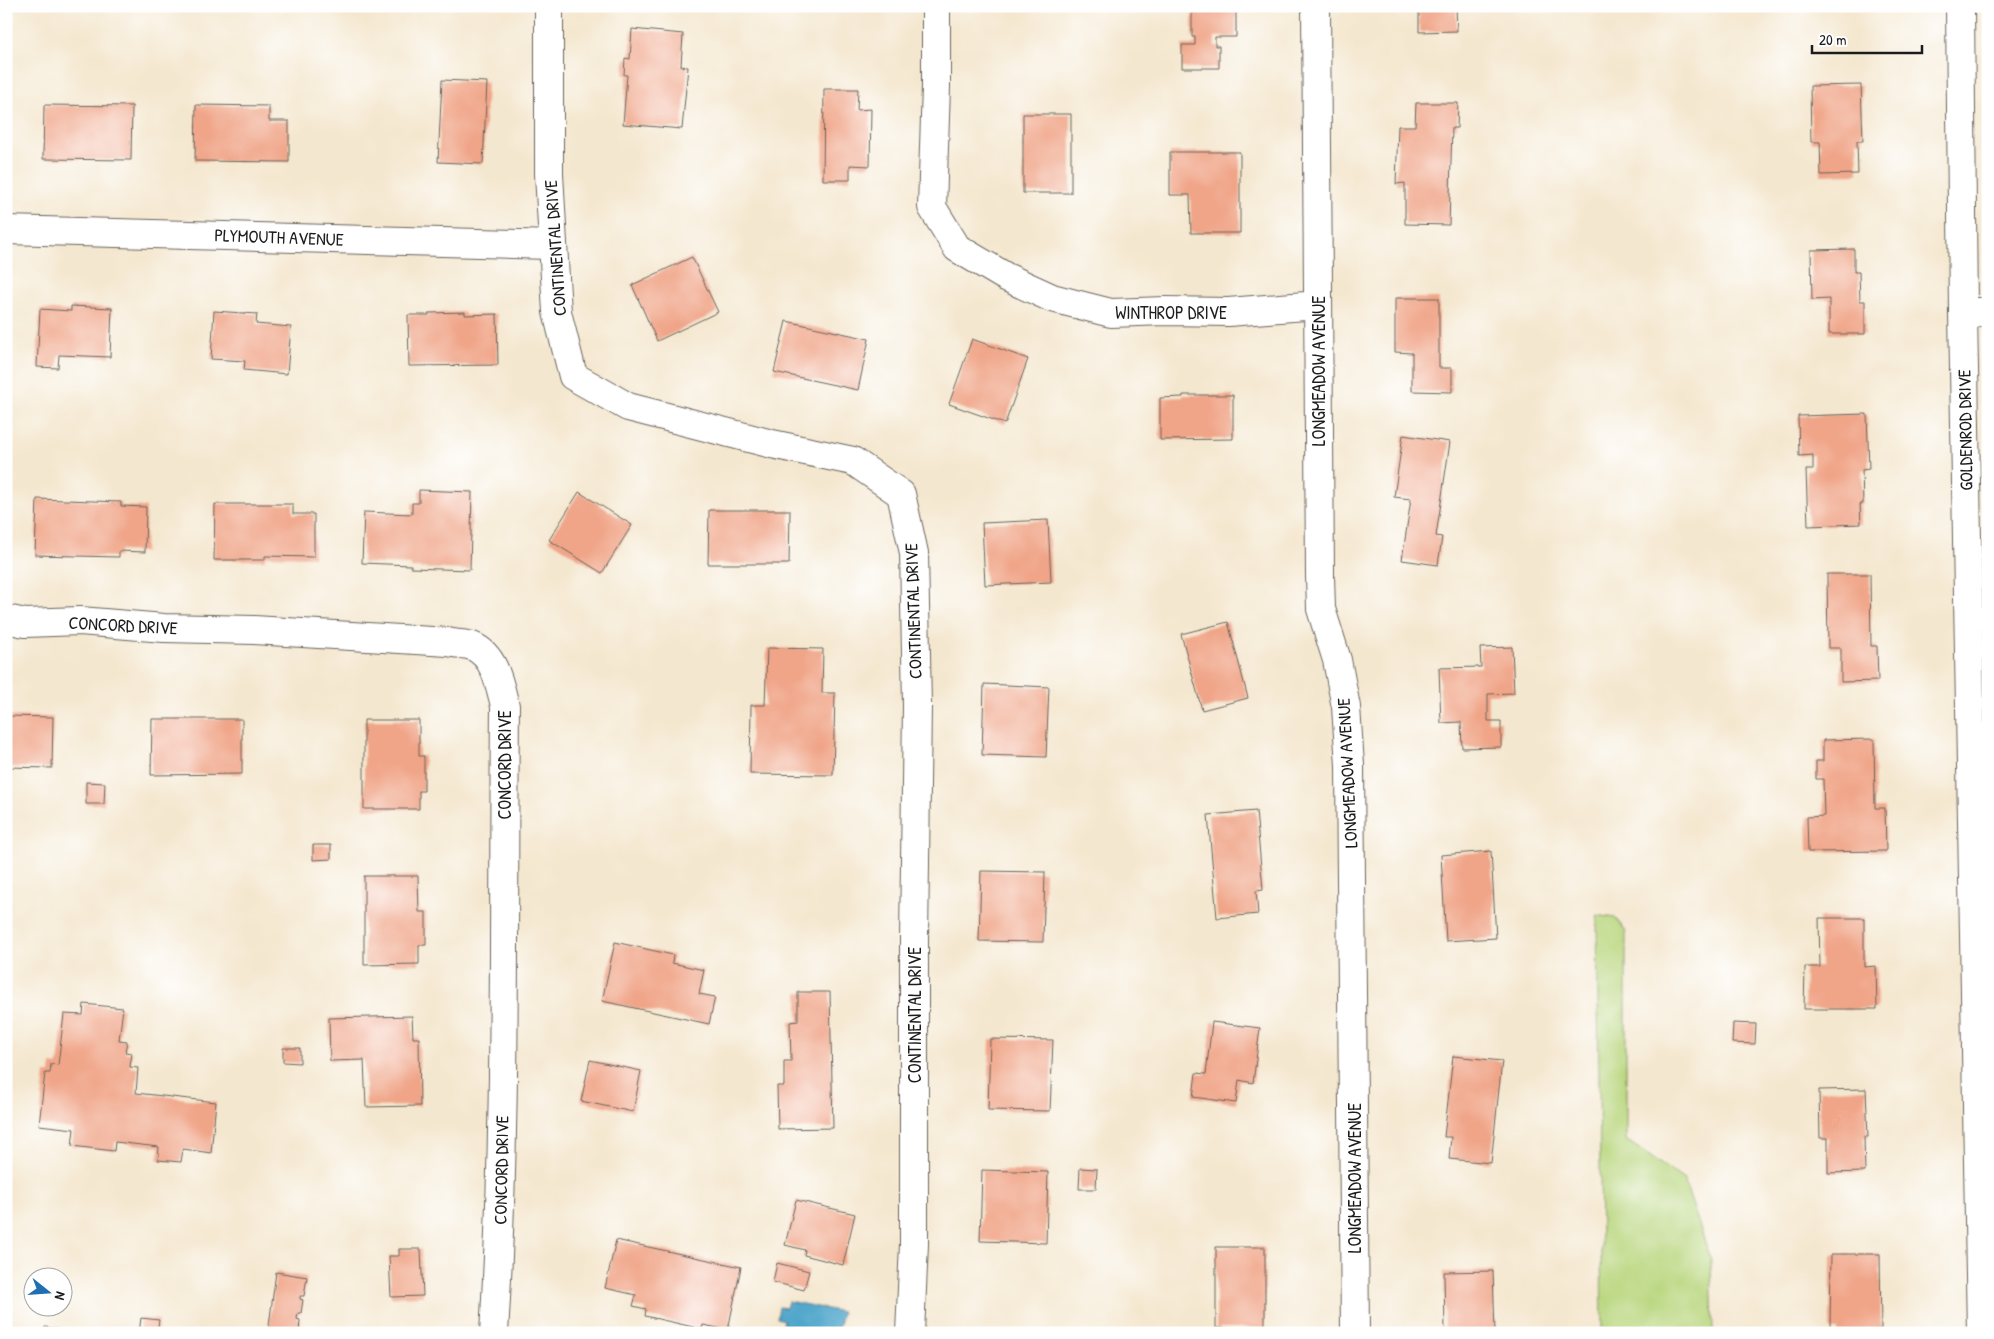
<svg xmlns="http://www.w3.org/2000/svg" width="1994" height="1339" font-family="'Patrick Hand',sans-serif">
<rect width="100%" height="100%" fill="#fff"/>
<filter id="ink" filterUnits="userSpaceOnUse"><feTurbulence type="fractalNoise" baseFrequency=".02" numOctaves="2"/><feDisplacementMap in="SourceGraphic" scale="10" xChannelSelector="R" yChannelSelector="G"/><feConvolveMatrix kernelMatrix="1 2 1 2 8 2 1 2 1" color-interpolation-filters="sRGB"/></filter>
<filter id="wash" filterUnits="userSpaceOnUse"><feTurbulence type="fractalNoise" baseFrequency=".0096" numOctaves="4" result="noise"/><feDisplacementMap in="SourceGraphic" scale="20" xChannelSelector="R" yChannelSelector="G"/><feGaussianBlur stdDeviation="1.12" result="paint"/><feColorMatrix in="noise" values="0 0 0 0 0 0 0 0 0 0 0 0 0 0 0 0 0 1.4 0 .05"/><feComposite in="paint" operator="in"/></filter>
<g filter="url(#wash)">
<rect width="100%" height="100%" fill="#f4e7cf"/>
<path fill="#b8d57b" stroke="#6a784c" d="M1597 915 1615 918 1626 931V1140L1684 1180 1711 1260 1713 1333H1602Z"/>
<path fill="#4fa6cb" stroke="#366174" d="M788 1301 842 1312 837 1333H802L782 1328 784 1320 777 1318 779 1307 786 1308Z"/>
<g id="blocks">
<path fill="#f0a588" d="M1192 6H1236V37H1215V46H1219V68H1182V45H1195V37H1192Z
M1419 6 1456 7 1457 31 1419 32Z
M632 29 683 34 681 66 688 67 682 129 623 124 627 75H624L625 58 630 59Z
M442 80 487 82 483 164 438 162Z
M1861 85 1863 141H1857L1858 174 1821 175 1820 142H1811L1810 86Z
M824 89H858L857 110 871 109 870 166 850 165V180H823Z
M1416 103H1458L1457 128H1452L1449 225 1405 224V183L1396 184 1398 126H1415Z
M44 105 132 106 131 160 43 159Z
M196 105 269 106V121H289V162L195 161Z
M1023 114H1071V193H1023Z
M1170 152H1240V233H1191L1190 195H1170Z
M1854 249V272H1859L1860 301H1865V334H1829V299L1812 300 1811 250Z
M692 257 718 312 657 341 632 285Z
M1395 298H1439V368H1452V392L1412 391V353L1395 352Z
M71 306 112 308 110 357 59 355 58 368 37 367 40 309 71 311Z
M214 311 257 314 256 324 291 327 287 374 244 370 245 361 211 359Z
M465 312V315L497 314 498 365 409 366 408 315H429V313Z
M786 321 869 339 858 390 774 372Z
M972 339 1028 359 1005 424 949 404Z
M1183 395H1233V439L1160 440V398L1183 397Z
M1867 414 1869 469 1862 470 1863 504H1860L1861 524 1808 526 1806 470H1813V455L1799 456 1798 416Z
M1403 435 1450 442 1436 536 1442 537 1438 565 1402 560 1411 499 1394 497Z
M419 490 472 492 470 570 411 568V565L362 563 364 512 412 514V503H419Z
M579 492 632 525 602 573 549 540Z
M37 499 121 502V506L146 507 145 552 119 551V557L35 555Z
M215 504H293V514H314V557L265 556V560H214Z
M709 510H790L789 564H708Z
M1048 520 1051 582 985 585 982 523Z
M1827 574H1870L1871 646H1877L1878 681 1841 682V648H1828Z
M1228 622 1248 698 1202 710 1181 634Z
M1512 647 1514 693 1488 694V721H1501V747L1462 748 1461 722 1441 723 1439 668 1481 667 1480 648Z
M767 648 823 649 822 693H835L833 775 750 774 751 705H765Z
M984 684 1049 687 1046 757 982 755Z
M6 716 53 717 52 768 6 767Z
M152 719H242V774L151 775Z
M364 720H419V756H424V791H419V809H364Z
M1874 739 1875 808H1885L1886 851 1808 852 1807 817 1824 816 1823 779H1816V761H1823V740Z
M86 782 105 783 104 804H86Z
M1256 811 1263 890 1256 891 1258 914 1217 918 1208 815Z
M313 845H331V859L313 860Z
M1491 851 1496 938 1446 941 1441 855Z
M981 871 1045 872 1043 942 979 941Z
M364 876H418L419 912H426V945H419V964L364 965Z
M1819 918H1864V967L1876 966 1877 1009H1804L1805 967H1820Z
M615 942 673 955 672 963 704 970 699 994 715 997 709 1024 602 1001Z
M798 992H830L833 1128 778 1129 777 1086H784V1061H791L790 1022 798 1021Z
M84 1004 123 1008 119 1040 127 1041 125 1052 132 1053 130 1067 138 1068 136 1093 216 1102 211 1153 183 1149 181 1162 158 1160 159 1147 115 1142 114 1151 72 1146 74 1129 39 1125 45 1073H50L51 1064 58 1065 64 1014 83 1015Z
M412 1016 413 1038H419L420 1106 366 1107 364 1060 330 1061 329 1018Z
M1212 1022 1260 1028 1253 1083 1239 1080 1236 1103 1193 1097 1196 1073 1206 1074Z
M1733 1023 1756 1024 1755 1044 1732 1043Z
M990 1039 1053 1040 1050 1111 988 1110Z
M283 1048H300V1063L283 1062Z
M1453 1056 1502 1061 1491 1163 1449 1159 1451 1137H1444Z
M590 1060 641 1071 633 1112 581 1101Z
M1866 1089 1868 1137H1864L1865 1172 1828 1173V1138H1820L1819 1090Z
M1080 1168 1097 1169 1096 1189H1079Z
M982 1170 1048 1172 1046 1243 980 1241Z
M796 1200 855 1214 843 1265 804 1255 805 1250 785 1245Z
M616 1240 741 1267 728 1330 703 1325 702 1329 645 1316 646 1309 633 1306 636 1295 605 1288Z
M1216 1247H1265V1328H1216Z
M399 1249H421L423 1296 391 1297 389 1256H399Z
M1831 1254H1880L1881 1330H1874V1333H1838V1330H1830Z
M777 1263 809 1271 804 1290 773 1282Z
M1493 1271 1495 1333H1445L1444 1272Z
M276 1272 307 1277 304 1296H300V1299L303 1300 301 1313H298L297 1319 300 1320 299 1333H268Z
M141 1318 159 1320 157 1333H139Z
M45 1327 77 1332V1333H44Z"/>
</g>
</g>
<g filter="url(#ink)">
<use href="#blocks" fill-opacity="0" stroke="#68635b" stroke-width="1"/>
<g fill="none" stroke-linecap="round" stroke-linejoin="round">
<defs>
<path id="street" d="M549 6V174L557 312 573 376 628 407 772 444 853 461 901 494 914 553 917 705 914 941V1244L910 1333
M936 6V87L932 207 957 248 1006 277 1052 298 1111 313 1165 311 1228 312 1318 305
M1316 6 1320 575 1321 609 1337 660 1346 707 1350 765 1355 1333
M1960 6 1963 312 1981 1333
M6 230 552 245
M1963 312H1988
M6 619 25 623 80 621 164 628 254 630 448 642C456 644 465 644 472 646 495 655 500 686 505 706 503 915 507 1124 494 1333"/>
</defs>
<use href="#street" stroke="#68635b" stroke-width="30"/>
<use href="#street" stroke="#fff" stroke-width="28"/>
</g>
</g>
<g text-anchor="middle" dominant-baseline="central" stroke-width="5" stroke-linejoin="round" paint-order="stroke">
<g font-size="18" fill="#1c1c1c" stroke="#fff">
<text transform="translate(279 237) rotate(2)">PLYMOUTH AVENUE</text>
<text transform="translate(555 248) rotate(-94)">CONTINENTAL DRIVE</text>
<text x="1171" y="312">WINTHROP DRIVE</text>
<text transform="translate(1318 371) rotate(-90)">LONGMEADOW AVENUE</text>
<text transform="translate(1965 430) rotate(-91)">GOLDENROD DRIVE</text>
<text transform="translate(913 611) rotate(-92)">CONTINENTAL DRIVE</text>
<text transform="translate(123 625) rotate(3)">CONCORD DRIVE</text>
<text transform="translate(504 765) rotate(-90)">CONCORD DRIVE</text>
<text transform="translate(1347 773) rotate(-93)">LONGMEADOW AVENUE</text>
<text transform="translate(914 1015) rotate(-90)">CONTINENTAL DRIVE</text>
<text transform="translate(501 1170) rotate(-89)">CONCORD DRIVE</text>
<text transform="translate(1354 1178) rotate(-90)">LONGMEADOW AVENUE</text>
</g>
</g>
<rect width="1994" height="1339" fill="none" stroke="#fff" stroke-width="25"/>
<g transform="translate(48 1292) rotate(107)"><circle r="24" fill="#ffffff" stroke="#a4a4a4"/>
<path d="M0-4L9 19L0 12L-9 19Z" fill="#1f6fb2"/>
<text y="-8" font-size="14" font-weight="bold" text-anchor="middle" fill="#1c1c1c">N</text>
</g>
<path d="M1812 45v8h110v-8" fill="none" stroke="#1c1c1c" stroke-width="2.5"/>
<text x="1819" y="45" font-size="15" fill="#1c1c1c" stroke="#ffffff" stroke-width="4" paint-order="stroke">20 m</text>
</svg>
